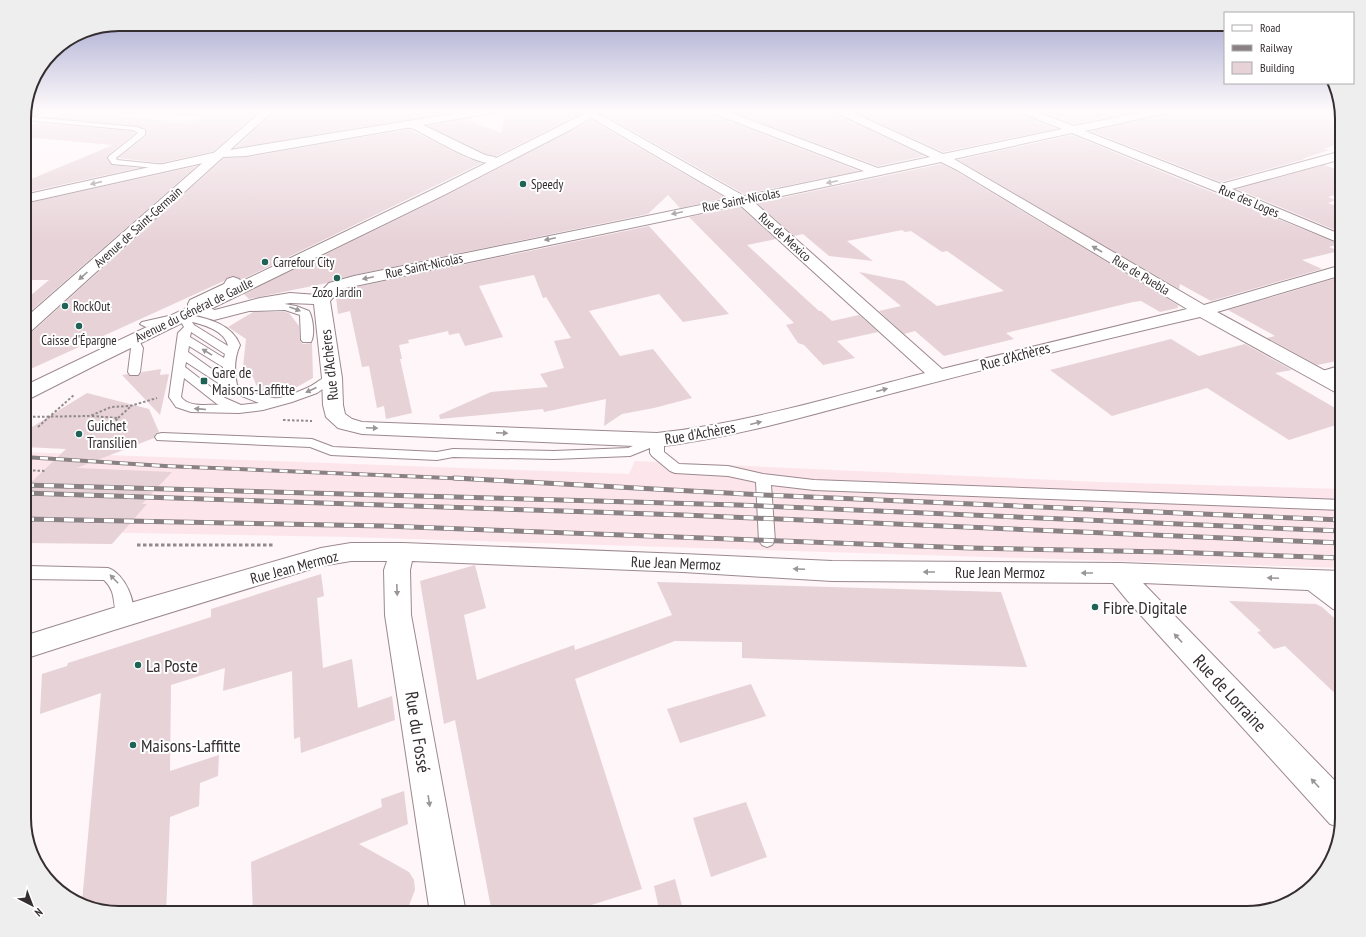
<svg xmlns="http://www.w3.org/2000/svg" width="1366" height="937" font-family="'PT Sans Narrow',sans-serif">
<rect width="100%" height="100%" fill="#fef6f8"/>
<path fill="#fde5ec" d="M24 452 629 474 635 461 1099 482 1342 489V568L348 537 24 531Z"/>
<path fill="#e7d2d8" d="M234 110H261L214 151 161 163 118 158 146 136V129L137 126 52 118 68 112 175 121 197 120 203 115 230 114Z
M275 110H305L300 115 397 110 395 114 460 111 235 148Z
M506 110H589L496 156 485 154 428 126 466 119 501 133Z
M605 110H708L709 113 859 171 744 194 601 113Z
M726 110H833L834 113 925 156 878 166Z
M850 110H1017L1018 113 1057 129 943 152Z
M1034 110H1147L1074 124Z
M1172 110H1331L1332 118 1341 116 1342 142 1324 149 1329 150 1302 159H1305L1221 182 1090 131 1170 113Z
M591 120 726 198 680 208 668 195 648 214 354 275 327 283 249 299 244 294 445 196Z
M38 123 133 131 135 133 108 155 107 159 112 165 138 168 24 193V182L113 145 24 137V128Z
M409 129 466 158 482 163 241 280 233 276 227 278 224 281 24 372V334L31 333 224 158 246 157Z
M1072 135 1339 244 1329 247 1339 251 1302 260 1322 269 1211 301 1180 284 1179 289 958 160Z
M941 164 956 171 1178 305V308L1160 312 1141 301 1133 302 1006 333 1014 339 944 356 915 331 904 334 879 311 901 306 859 272 904 281 937 306 1004 291 947 251 942 252 911 231 905 232 902 230 847 241 873 261 829 256 803 234 794 236 757 203Z
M1324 165 1342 171V193L1328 197 1336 200 1328 203 1342 208V233L1237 189Z
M197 166 24 317V301L49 280H24V204Z
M740 207 776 239 747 245 819 311H821L832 321 859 315 878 332 837 341 855 358 823 365 804 345 798 343 786 325 794 323 689 217Z
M649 226 729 314 683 322 659 294 589 311 620 356 653 349 692 398 654 408 622 414 604 426 606 399 544 412 543 409 440 419 439 415 491 392 548 387 540 374 564 368 554 341 571 338 546 297 543 298 534 275 479 286 503 337 465 346 459 333 449 335 448 331 408 340 409 343 399 345 402 359H400L412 413 386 419 384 406 377 408 369 366 362 367 350 311 338 314 336 297 342 290Z
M1340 277 1342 278V360L1317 365 1267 338 1275 336 1228 310Z
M253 312H285L289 313 299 326 300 341 303 344 312 343 313 378 297 387 283 391 264 392 256 385 254 379 243 367 246 339 228 327Z
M1171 339 1199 356 1245 344 1292 370 1275 373 1342 412V423L1289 440 1207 388 1112 416 1050 370Z
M161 369 160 375 169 374 160 415 122 375 128 374 130 376H138L142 372Z
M87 393 149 409 159 432 156 433 154 438 77 468 172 472 142 504H147L112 544 24 543V489L66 449 24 447V426L32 427Z
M475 565 486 608 464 615 477 680 574 645 575 650 672 615 657 582 1001 592 1027 667 742 658V642L675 641 575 679 642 889 566 913H492L455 720 444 724 420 581Z
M321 574 324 596 317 598 323 668 352 659 358 708 392 696 395 720 301 753 300 737 294 739 292 671 223 691 225 668 171 685 170 771 219 755 218 776 200 783 199 806 170 817 166 913H118L82 902 101 693 40 714 42 674 67 666 68 663 211 617V609Z
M1229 601 1316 604 1322 607 1342 625V700L1285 646 1274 649 1257 632 1261 631Z
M751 684 766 716 680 743 667 709Z
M404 791 408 824 359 844 409 872 414 880 415 890 406 913H253L251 862 382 807 381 799Z
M746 802 767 857 711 877 693 818Z
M675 879 684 913H660L654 886Z"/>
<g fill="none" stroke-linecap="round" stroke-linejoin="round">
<defs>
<path id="lane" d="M39 110H47L31 117 137 127 145 130V135L116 158 117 160 166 165 170 167 166 169 112 164 108 158 109 156 138 133 133 130 24 120V115Z
M174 110H233L230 112 179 114Z
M279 303 296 306 309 311C313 318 315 335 311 342H303L301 340 300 315 285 310 251 311 246 308 251 305Z
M182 313C204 318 231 322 240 345 234 358 234 371 237 385 249 392 261 395 274 398 279 400 303 390 309 387 318 383 326 373 336 375L338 378 317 393 292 402 263 410 239 413 191 412 176 407 169 397 178 333 184 327 180 320 146 327 140 324 142 322ZM192 322C205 325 225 331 228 346L194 325ZM191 332 225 354 224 358 190 337ZM189 346 223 367V377L188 352ZM186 362 232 392 259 403 241 405 225 398 185 367ZM184 378 217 404 219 405C207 404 189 408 181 397Z
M133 336 137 337 143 348 140 372 138 375H130L128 372 131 348 127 339 129 337Z
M1342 365V373L1320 380 1316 379 1314 376 1316 373Z
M162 433 312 439 333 447 437 452 453 449 554 451 628 448 657 436 662 437 664 440V452L679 464 728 466 763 474 814 480 1342 500V510L814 490 771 485 775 541 772 545 767 547 762 545 759 541 756 482 728 476 675 473 670 471 652 456 650 453V448L630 456 554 459 453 457 437 460 331 455 310 447 157 440 155 437 157 434Z
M28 566 108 568C124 573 139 604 131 620L125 622 119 620C111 605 118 593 104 580L24 579V567Z"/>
<path id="street" d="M709 110H723L878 168 930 157 835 112 834 110H847L943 154 1062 129 1019 112 1018 110H1031L1074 126 1153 110H1171L1170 112 1166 113 1085 131 1221 184 1342 151V159L1232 189 1342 235V244L1215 191 1072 133 954 159 1204 305 1342 265V275L1217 312 1342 380V394L1335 392 1200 317C1100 340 1000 365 901 391 820 412 740 437 657 447L362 434 338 428 326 417 323 405 322 378 314 304 290 303 261 308 214 320 190 313 188 309V304L190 300 224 284 227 279 233 277 239 279 241 282 236 290 204 306 215 310 260 298 290 293 318 295 329 283 354 276 730 199 593 119 586 115 587 113 591 112 601 115 744 196 864 171 710 112ZM941 162 957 170 1187 309 942 369 754 202ZM740 205 925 373C836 396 748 423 657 433L362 422 352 419 345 414 343 405 342 378 330 301 341 289Z
M407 121 421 124 485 155 495 157 497 160 495 163C479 167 430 137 414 129L403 126 402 124 403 122Z
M217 152 221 153 223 156 221 159 24 203V195Z
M351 543H403L683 554 832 561 1120 563 1342 571V612L1333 609 1308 590 1143 583 1342 788V819L1339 827 1330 824 1127 600 1113 583 832 581 683 572 412 561 410 570 411 615 466 913H430L385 615 384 570 387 561H351L321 566 114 630 24 659V636L113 608 321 548Z"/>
<path id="secondary" d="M263 110H274L230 150 476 110H497L492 113 246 156 223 157 30 332 24 333V319Z"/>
<path id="primary" d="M592 110H604L572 129 444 195 96 365 31 398 24 400V386L434 189Z"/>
</defs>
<use href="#lane" stroke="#9c898f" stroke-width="2"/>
<use href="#street" stroke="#9c898f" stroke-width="2"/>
<use href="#secondary" stroke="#9c898f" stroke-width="2"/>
<use href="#primary" stroke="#9c898f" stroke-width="2"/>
<path stroke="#918a8c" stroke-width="2" stroke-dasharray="2.5 2" stroke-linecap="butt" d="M92 416 118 418 113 423
M24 417 90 416 111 407 130 406 157 398
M118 418 130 407
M283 420 312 421
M38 427 75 394
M24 470 45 471"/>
<path stroke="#918a8c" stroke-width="3" stroke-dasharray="3.5 2.5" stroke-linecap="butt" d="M137 545H275"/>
<use href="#lane" fill="#fff" fill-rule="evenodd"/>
<use href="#street" fill="#fff" fill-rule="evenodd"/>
<use href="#secondary" fill="#fff" fill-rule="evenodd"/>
<use href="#primary" fill="#fff" fill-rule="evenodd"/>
<defs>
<path id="rail-far1" d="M24 457 165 466 472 479"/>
<path id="rail" d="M454 478 764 495 1342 520
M24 485 738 505 1342 531
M24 493 683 515 1342 543
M24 519 384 526 970 548 1167 552 1342 558"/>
</defs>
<use href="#rail-far1" stroke="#898183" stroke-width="4"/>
<use href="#rail" stroke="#898183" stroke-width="5"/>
<use href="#rail-far1" stroke="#fff" stroke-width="2.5" stroke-dasharray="8" stroke-linecap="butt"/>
<use href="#rail" stroke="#fff" stroke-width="3.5" stroke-dasharray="10" stroke-linecap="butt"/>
</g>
<defs><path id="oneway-solid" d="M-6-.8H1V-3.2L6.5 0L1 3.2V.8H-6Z"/></defs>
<g fill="#9a9698">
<use href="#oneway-solid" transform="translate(832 182) rotate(168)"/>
<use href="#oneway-solid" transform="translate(96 183) rotate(167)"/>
<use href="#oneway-solid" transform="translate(677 213) rotate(168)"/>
<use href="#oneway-solid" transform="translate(550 239) rotate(168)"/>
<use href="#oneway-solid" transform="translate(1097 249) rotate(-150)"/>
<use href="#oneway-solid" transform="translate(83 276) rotate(138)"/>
<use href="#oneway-solid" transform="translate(368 278) rotate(168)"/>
<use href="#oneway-solid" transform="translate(295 309) rotate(20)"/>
<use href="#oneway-solid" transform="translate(207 352) rotate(-149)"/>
<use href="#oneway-solid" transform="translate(311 390) rotate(156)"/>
<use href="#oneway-solid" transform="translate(882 390) rotate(-15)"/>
<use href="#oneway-solid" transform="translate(200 409) rotate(-175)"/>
<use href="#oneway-solid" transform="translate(756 423) rotate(-14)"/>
<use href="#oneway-solid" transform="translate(372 428) rotate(2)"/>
<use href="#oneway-solid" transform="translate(502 433) rotate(3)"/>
<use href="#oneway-solid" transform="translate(799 569) rotate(-177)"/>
<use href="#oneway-solid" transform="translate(929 572) rotate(-180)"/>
<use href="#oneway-solid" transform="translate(1087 573) rotate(-180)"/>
<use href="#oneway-solid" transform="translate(1273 578) rotate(-178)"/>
<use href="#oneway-solid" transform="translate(114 579) rotate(-134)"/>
<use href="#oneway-solid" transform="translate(397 590) rotate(88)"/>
<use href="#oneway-solid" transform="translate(1178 638) rotate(-133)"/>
<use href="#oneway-solid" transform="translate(1315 783) rotate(-133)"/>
<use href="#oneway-solid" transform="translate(429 801) rotate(81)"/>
</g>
<linearGradient id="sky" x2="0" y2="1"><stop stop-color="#a0a1cc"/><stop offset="0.46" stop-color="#fffbfc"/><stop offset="1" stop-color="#fffbfc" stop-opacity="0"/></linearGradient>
<rect width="1366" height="241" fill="url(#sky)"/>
<g fill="#1e6356" stroke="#fff" stroke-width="1.5">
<circle cx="523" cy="184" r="4"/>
<circle cx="265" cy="262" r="4"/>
<circle cx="337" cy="278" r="4"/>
<circle cx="65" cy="306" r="4"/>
<circle cx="79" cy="326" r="4"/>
<rect x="200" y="377" width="8" height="8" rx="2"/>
<circle cx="79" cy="434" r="4"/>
<circle cx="1095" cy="607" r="4"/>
<circle cx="138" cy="665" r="4"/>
<circle cx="133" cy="745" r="4"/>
</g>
<g text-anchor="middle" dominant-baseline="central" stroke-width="4" stroke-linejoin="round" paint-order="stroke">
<g font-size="13" fill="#352e30" stroke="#fff" text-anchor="start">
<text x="531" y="184">Speedy</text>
<text x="273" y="262">Carrefour City</text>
<text x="337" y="292" text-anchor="middle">Zozo Jardin</text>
<text x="73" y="306">RockOut</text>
<text x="79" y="340" text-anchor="middle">Caisse d'Épargne</text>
</g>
<g font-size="13" fill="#352e30" stroke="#fff">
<text transform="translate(741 200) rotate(-11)">Rue Saint-Nicolas</text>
<text transform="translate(1249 201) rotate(23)">Rue des Loges</text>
<text transform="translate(138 227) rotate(-42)">Avenue de Saint-Germain</text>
<text transform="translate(785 237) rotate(42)">Rue de Mexico</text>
<text transform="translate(424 266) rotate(-12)">Rue Saint-Nicolas</text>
<text transform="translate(1141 275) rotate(31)">Rue de Puebla</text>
<text transform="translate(194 310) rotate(-26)">Avenue du Général de Gaulle</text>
</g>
<g font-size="15" fill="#352e30" stroke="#fff">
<text transform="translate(1015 356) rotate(-15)">Rue d'Achères</text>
<text transform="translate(329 365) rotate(-96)">Rue d'Achères</text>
<text transform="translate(700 433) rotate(-10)">Rue d'Achères</text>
<text transform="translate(676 563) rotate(2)">Rue Jean Mermoz</text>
<text transform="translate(294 567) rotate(-15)">Rue Jean Mermoz</text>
<text x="1000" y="572">Rue Jean Mermoz</text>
</g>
<g font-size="15" fill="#352e30" stroke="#fff" text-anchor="start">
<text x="212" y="372">Gare de<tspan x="212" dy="17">Maisons-Laffitte</tspan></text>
<text x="87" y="425">Guichet<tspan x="87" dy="17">Transilien</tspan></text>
</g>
<g font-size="18" fill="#352e30" stroke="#fff" text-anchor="start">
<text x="1103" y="607">Fibre Digitale</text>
<text x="146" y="665">La Poste</text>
<text x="141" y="745">Maisons-Laffitte</text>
</g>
<g font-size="18" fill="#352e30" stroke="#fff">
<text transform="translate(1230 693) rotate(47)">Rue de Lorraine</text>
<text transform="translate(418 732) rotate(81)">Rue du Fossé</text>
</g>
</g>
<path d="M0 0H1366V937H0ZM119 31H1247A88 88 0 0 1 1335 119V818A88 88 0 0 1 1247 906H119A88 88 0 0 1 31 818V119A88 88 0 0 1 119 31Z" fill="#efeeee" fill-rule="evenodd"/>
<path fill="none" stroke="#352e30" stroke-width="2" d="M119 31H1247A88 88 0 0 1 1335 119V818A88 88 0 0 1 1247 906H119A88 88 0 0 1 31 818V119A88 88 0 0 1 119 31Z"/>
<rect x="1224" y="12" width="130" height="72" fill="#ffffff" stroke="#aeabac"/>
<rect x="1232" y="25" width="20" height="6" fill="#ffffff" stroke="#aeabac"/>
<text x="1260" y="32" font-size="12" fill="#352e30">Road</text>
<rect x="1232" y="45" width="20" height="6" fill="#898183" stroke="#aeabac"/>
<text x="1260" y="52" font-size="12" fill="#352e30">Railway</text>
<rect x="1232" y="62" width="20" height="12" fill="#e7d2d8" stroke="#aeabac"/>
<text x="1260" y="72" font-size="12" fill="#352e30">Building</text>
<g transform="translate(32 905) rotate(138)" stroke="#ffffff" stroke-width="3" paint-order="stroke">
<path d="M0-3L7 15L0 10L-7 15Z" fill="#352e30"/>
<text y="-6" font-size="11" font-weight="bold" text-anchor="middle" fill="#352e30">N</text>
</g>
</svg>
